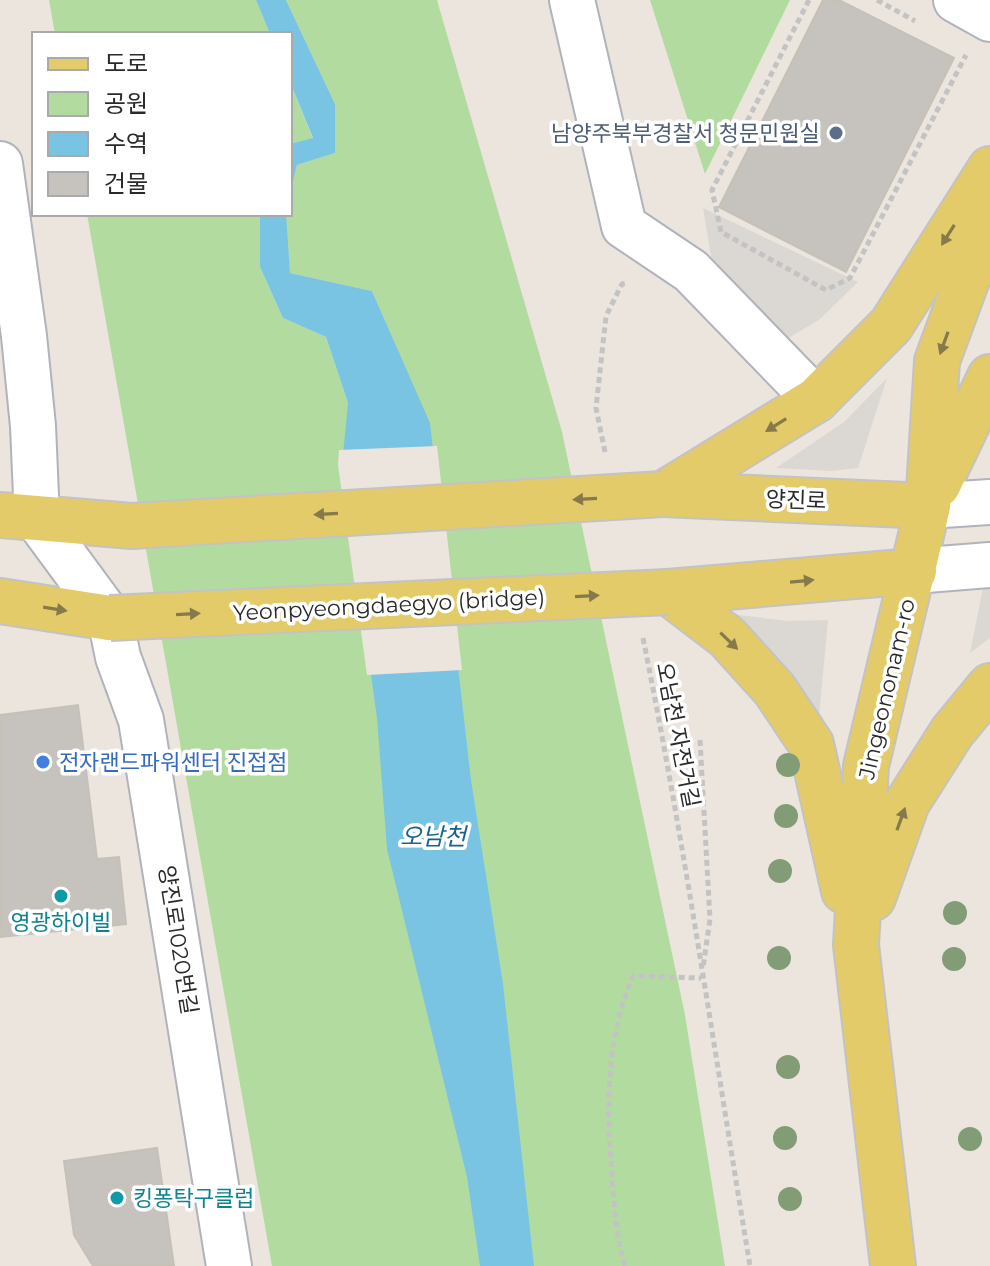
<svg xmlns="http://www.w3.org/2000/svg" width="990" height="1266" font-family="Montserrat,'Noto Sans KR',sans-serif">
<rect width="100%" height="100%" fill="#ebe5dd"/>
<path fill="#b2dc9f" d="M49 0H256L270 34H55Z
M286 0H437L562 432 685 1015 725 1266H272L87 214H260V267L283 318 326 337 348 403 429 423 372 291 290 273 285 218 286 214H290V195L297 165 335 153V104Z
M650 0H790L705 174Z
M290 82 313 139 290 144Z"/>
<path fill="#dbd8d4" d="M703 208 858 282 819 320 785 340 713 268Z
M887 378 858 468 831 471 776 468 844 422Z
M983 588H990V638L970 653Z
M713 612 788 621 828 620 818 728 788 670 760 642Z"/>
<path fill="#7ac4e3" d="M256 0H286L335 104V153L297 165 290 195V144L313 138 290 82V34H270Z
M260 214H286L290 273 372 291 430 423 471 780 503 984 534 1266H480L467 1177 387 849 377 718 342 465 348 403 326 337 283 318 260 267Z"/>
<path fill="#ebe5dd" d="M437 446 462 670 367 675 338 465 339 450Z"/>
<path fill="#c6c2bd" stroke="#c6c1b7" stroke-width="2" d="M823 0H839L954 58 846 272 719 207Z
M78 705 97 859 119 857 126 924 0 937V715Z
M157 1148 174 1266H93L74 1235 64 1161Z"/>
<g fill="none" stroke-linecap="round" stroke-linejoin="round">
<defs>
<path id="minor" d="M572 0 624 226 691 271 816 400
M956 0 990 19
M0 164 24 336 33 426 37 519 110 618 118 657 141 720 229 1266
M928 506 990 502
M914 571 990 565"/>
<path id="major" d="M938 485 990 377
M663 494 816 400 891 325 990 169
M663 494 928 506
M0 515 132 526
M668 592 727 637 775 690 811 744 844 891
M668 592 914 571
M0 601 110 618
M873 898 907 803 952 732 990 686
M893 1266 856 945 866 766 928 506 937 361 990 217"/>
</defs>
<use href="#minor" stroke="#b1b3bc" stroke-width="48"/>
<use href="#major" stroke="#c3c3c3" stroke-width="48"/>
<path stroke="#c3c3c3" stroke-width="5" stroke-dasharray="6 4" stroke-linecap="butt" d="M809 0 712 190 721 232 826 290 850 278 966 55
M877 0 915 21
M605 452 596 408 606 316 622 284 627 283
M643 638C685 846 715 1056 750 1266
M700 740 710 919 703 968
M625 1266C616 1236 614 1206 612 1175 606 1108 606 1039 633 976L701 978"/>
<use href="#minor" stroke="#fff" stroke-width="44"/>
<use href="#major" stroke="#e3cb6a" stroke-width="44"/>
<defs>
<path id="major-bridge" d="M132 526 663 494
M110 618 668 592"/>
</defs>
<use href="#major-bridge" stroke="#c3c3c3" stroke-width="48" stroke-linecap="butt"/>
<use href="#major-bridge" stroke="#e3cb6a" stroke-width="44"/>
</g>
<g fill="#829c76">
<circle cx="788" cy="765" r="12"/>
<circle cx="786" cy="816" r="12"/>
<circle cx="780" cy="871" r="12"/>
<circle cx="955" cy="913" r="12"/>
<circle cx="779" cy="958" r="12"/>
<circle cx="954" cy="959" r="12"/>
<circle cx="788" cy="1067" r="12"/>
<circle cx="785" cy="1138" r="12"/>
<circle cx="970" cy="1139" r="12"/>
<circle cx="790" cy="1199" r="12"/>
</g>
<defs><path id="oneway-solid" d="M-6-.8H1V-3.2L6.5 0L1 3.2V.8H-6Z" transform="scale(2)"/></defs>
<g fill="#867a4a">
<use href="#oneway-solid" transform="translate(948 235) rotate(122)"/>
<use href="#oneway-solid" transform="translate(944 343) rotate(110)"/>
<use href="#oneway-solid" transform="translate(776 425) rotate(148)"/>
<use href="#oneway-solid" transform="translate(585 499) rotate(177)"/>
<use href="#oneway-solid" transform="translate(326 514) rotate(177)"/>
<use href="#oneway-solid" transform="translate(802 581) rotate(-5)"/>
<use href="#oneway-solid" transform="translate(587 596) rotate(-3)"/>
<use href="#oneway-solid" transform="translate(55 609) rotate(9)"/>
<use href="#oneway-solid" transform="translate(188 614) rotate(-3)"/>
<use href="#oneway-solid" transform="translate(729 641) rotate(44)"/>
<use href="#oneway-solid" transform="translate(901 819) rotate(-70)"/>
</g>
<circle fill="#5c6f8a" stroke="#fff" stroke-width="3" cx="836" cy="133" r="8"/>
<circle fill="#3f7fe0" stroke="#fff" stroke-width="3" cx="43" cy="762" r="8"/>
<g fill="#0f9aa8" stroke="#fff" stroke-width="3">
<circle cx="61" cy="896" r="8"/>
<circle cx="117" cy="1198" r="8"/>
</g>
<g text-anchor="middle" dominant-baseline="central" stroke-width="7" stroke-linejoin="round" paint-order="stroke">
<g font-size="22" fill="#4e5e75" stroke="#fff" text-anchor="end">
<text x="820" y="133">남양주북부경찰서 청문민원실</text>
</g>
<g font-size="22" fill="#2a2a2a" stroke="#fff">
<text transform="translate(796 500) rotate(2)">양진로</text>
<text transform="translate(389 605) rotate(-3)">Yeonpyeongdaegyo (bridge)</text>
<text transform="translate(887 689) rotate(-77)">Jingeononam-ro</text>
<text transform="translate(678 735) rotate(79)">오남천 자전거길</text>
<text transform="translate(178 940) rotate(81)">양진로1020번길</text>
</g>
<g font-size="22" fill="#366cbe" stroke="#fff" text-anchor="start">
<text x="59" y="762">전자랜드파워센터 진접점</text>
</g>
<g font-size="22" fill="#0d838f" stroke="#fff">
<text x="61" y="922">영광하이빌</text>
<text x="133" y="1198" text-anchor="start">킹퐁탁구클럽</text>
</g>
<g font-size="24" font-style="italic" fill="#1a638e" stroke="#fff">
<text x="433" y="836">오남천</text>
</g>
</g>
<rect x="32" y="32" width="260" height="184" fill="#ffffff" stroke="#aaaaaa" stroke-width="2"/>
<rect x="48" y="58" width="40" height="12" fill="#e3cb6a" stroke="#aaaaaa" stroke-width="2"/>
<text x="104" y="72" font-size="24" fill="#2a2a2a">도로</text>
<rect x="48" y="92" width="40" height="24" fill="#b2dc9f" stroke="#aaaaaa" stroke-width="2"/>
<text x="104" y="112" font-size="24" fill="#2a2a2a">공원</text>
<rect x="48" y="132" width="40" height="24" fill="#7ac4e3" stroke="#aaaaaa" stroke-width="2"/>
<text x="104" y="152" font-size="24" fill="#2a2a2a">수역</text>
<rect x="48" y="172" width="40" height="24" fill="#c6c2bd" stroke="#aaaaaa" stroke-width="2"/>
<text x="104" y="192" font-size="24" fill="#2a2a2a">건물</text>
</svg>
